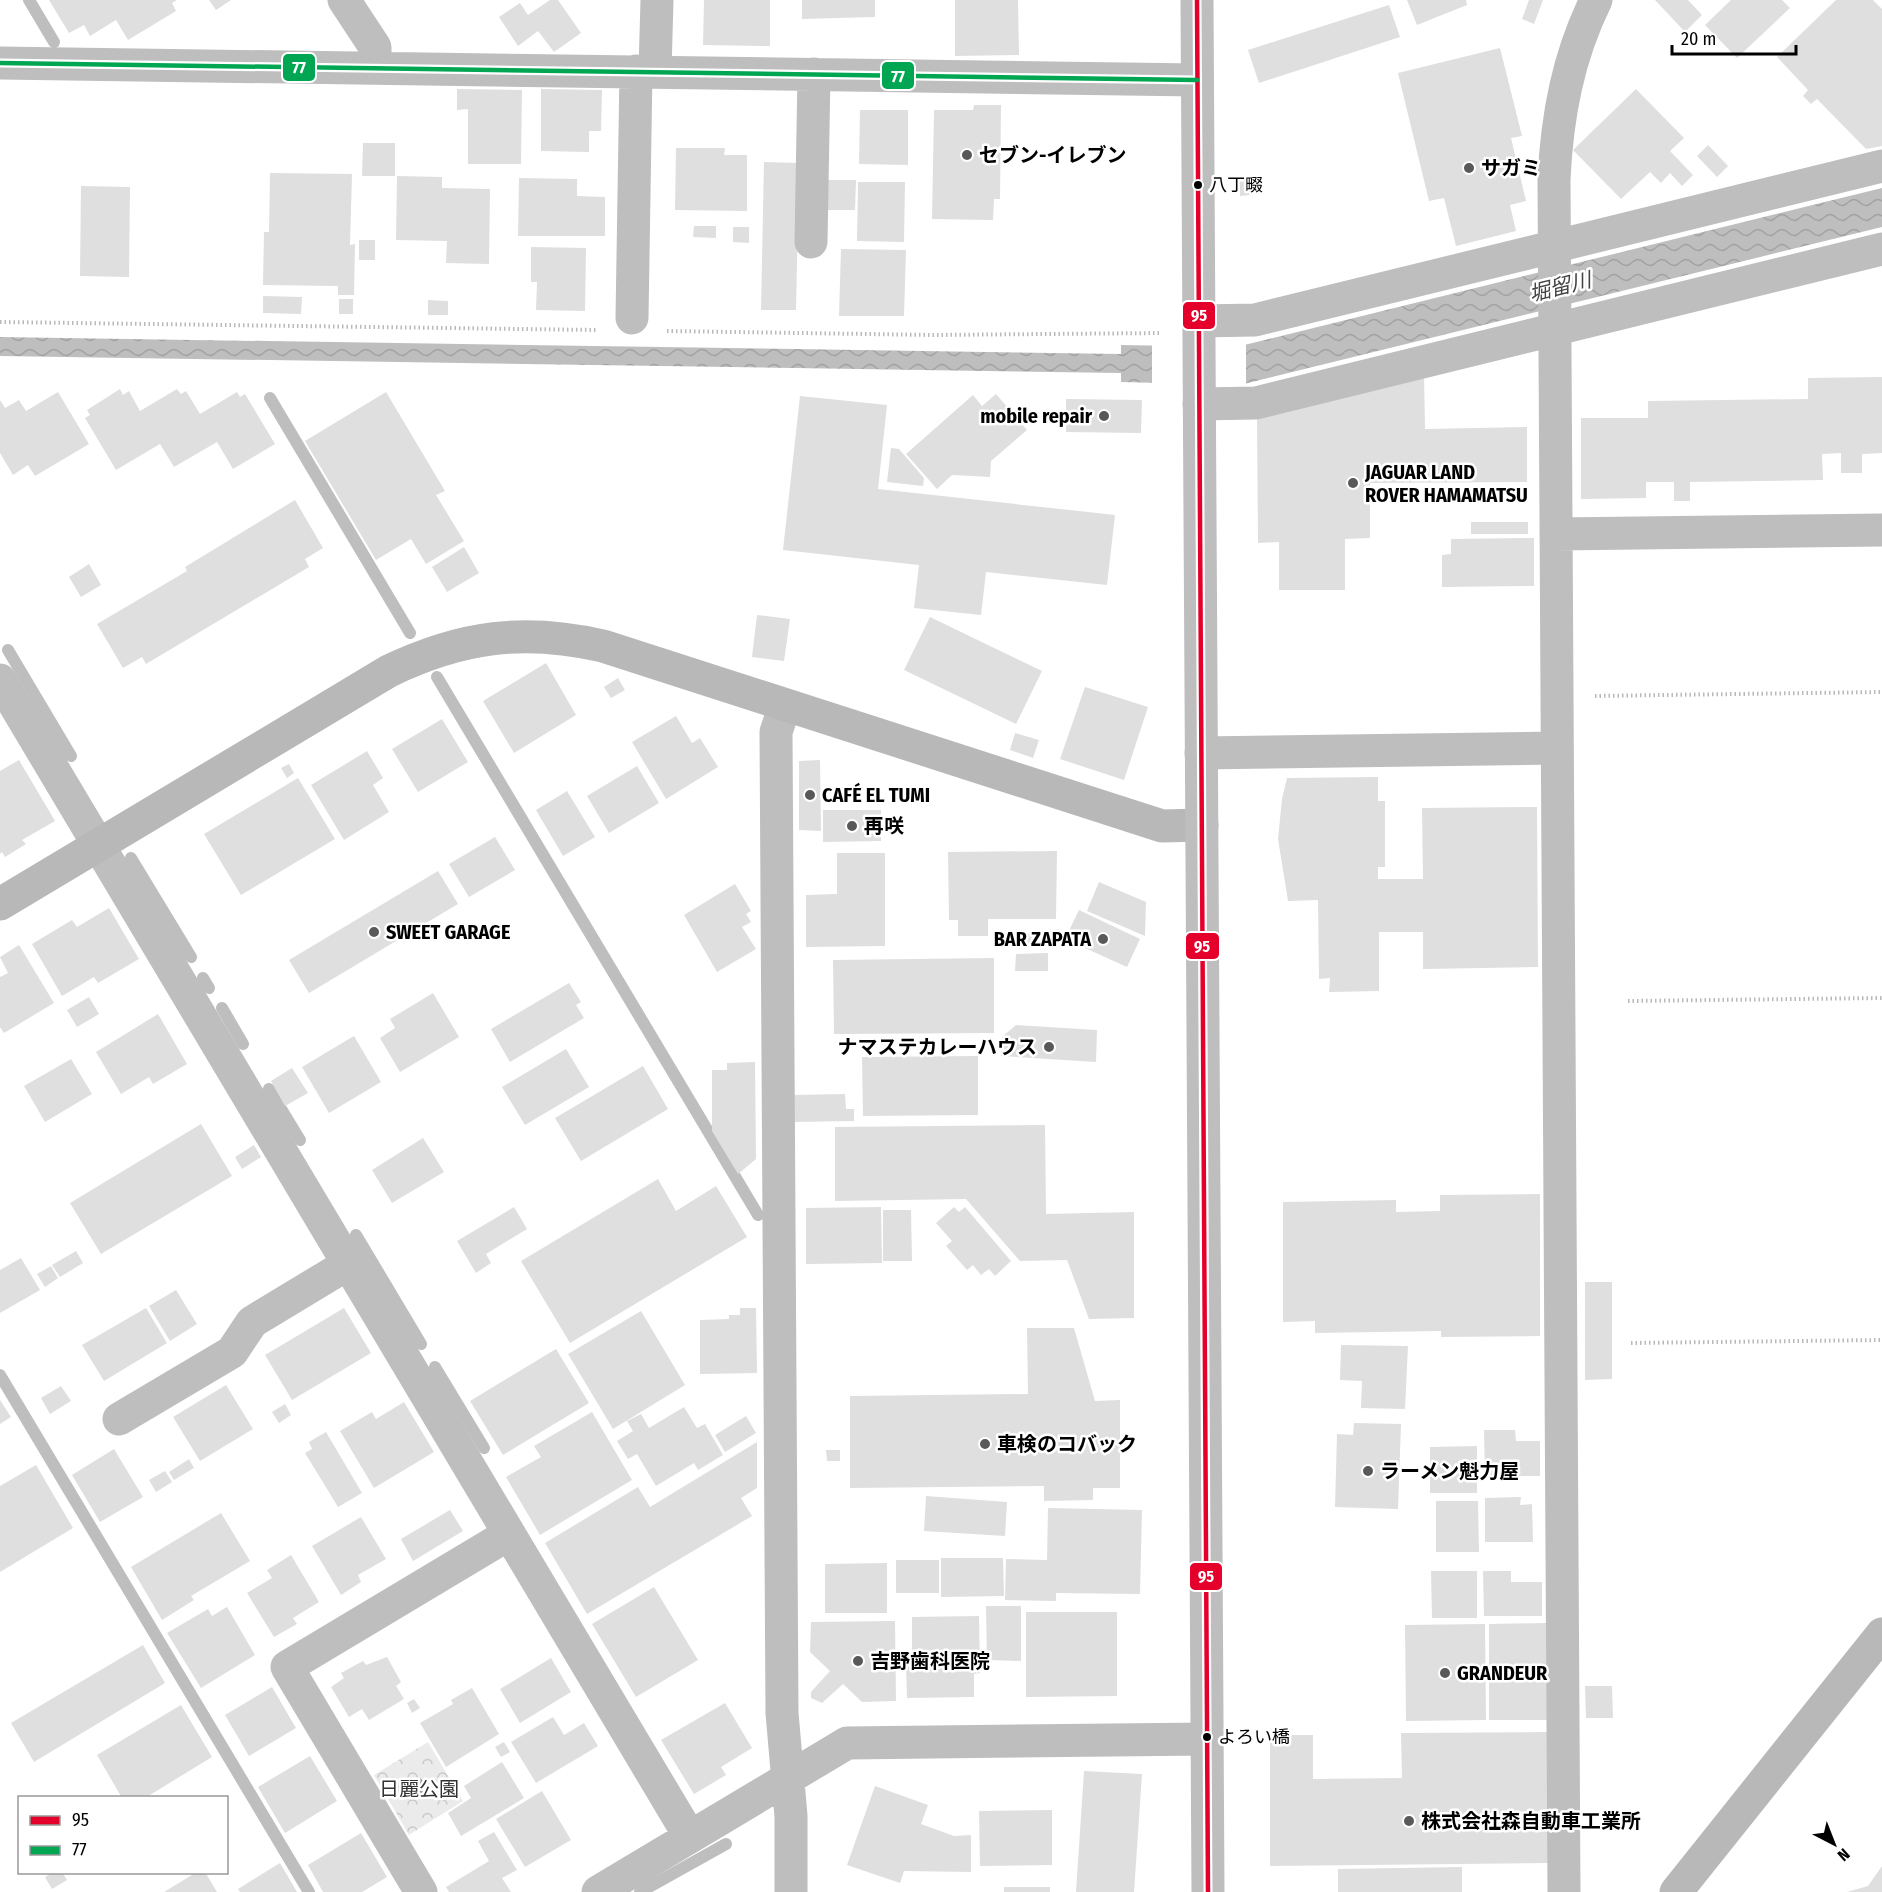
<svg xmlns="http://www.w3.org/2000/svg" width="1882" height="1892" font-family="'Fira Sans Condensed','Noto Sans JP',sans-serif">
<defs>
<pattern id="park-crowns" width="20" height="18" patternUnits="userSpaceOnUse" patternTransform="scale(1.5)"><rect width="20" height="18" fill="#ebebeb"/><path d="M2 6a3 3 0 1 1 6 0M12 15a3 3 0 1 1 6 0" fill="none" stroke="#c8c8c8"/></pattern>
<pattern id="water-waves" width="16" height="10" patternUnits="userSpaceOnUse" patternTransform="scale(1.5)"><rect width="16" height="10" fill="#bebebe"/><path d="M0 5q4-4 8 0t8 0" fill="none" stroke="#a2a2a2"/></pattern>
</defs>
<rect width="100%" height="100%" fill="#fff"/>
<path fill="url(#park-crowns)" d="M428 1742 463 1801 409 1835 374 1775Z"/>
<path fill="url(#water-waves)" d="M1882 188V227L1240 385 1121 382V373L0 356V337L1121 354V345L1236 347Z"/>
<path fill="#fff" d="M1152 343H1246V386H1152Z"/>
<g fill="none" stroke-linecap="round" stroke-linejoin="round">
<path stroke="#bebebe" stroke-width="12" d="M29 0 54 42
M270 398 410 633
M8 650 71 756
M437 677 758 1215
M131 858 191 957
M203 978 209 988
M222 1008 243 1044
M269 1089 300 1140
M356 1235 421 1344
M435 1367 484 1448
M0 1375 309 1892
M640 1892 726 1844"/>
</g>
<path fill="#dfdfdf" d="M49 0H177L172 3 176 11 128 40 116 20 90 36 84 25 69 33Z
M209 0H231L216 10Z
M550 0H558L581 33 554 52 538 31 518 46 499 17 520 3 528 15Z
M704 0H770V46L703 45Z
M802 0H875V17L802 19Z
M955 0H1018L1019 55 955 56Z
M1407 0H1466L1467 5 1417 25Z
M1529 0H1543L1534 24 1522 19Z
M1655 0H1688L1702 15 1685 32Z
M1731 0H1782L1790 8 1737 58 1705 25Z
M1836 0H1873L1882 9V146L1866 149 1817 99 1811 104 1803 96 1808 90 1777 57Z
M1389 5 1400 37 1259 83 1248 50Z
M1500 48 1522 136 1511 138 1526 201 1510 205 1516 231 1456 246 1444 198 1429 201 1398 73Z
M457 89 522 90 521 164H468V109L457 110Z
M541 89 602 90 601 131H589V152L541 151Z
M1636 89 1684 138 1670 151 1693 175 1682 186 1670 173 1661 183 1650 172 1621 199 1573 150Z
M974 105H1001L1000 199H994L993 220 932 219 934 110H973Z
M860 110H908V165L859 164Z
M363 143H395V176H362Z
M1708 145 1728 166 1717 177 1697 156Z
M676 148H725L724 155H747V211L675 210Z
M764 162 799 163 796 310H761Z
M270 173 352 174 350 245 355 244 354 295H338V286L263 285 264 232H269Z
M1240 175H1250V195L1240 196Z
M397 176 442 177V188L490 189 489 264 446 263 447 241 396 240Z
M519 178 577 179V196L605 197V236H518Z
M825 180H856L855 210H824Z
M858 182H905L904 242 857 241Z
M81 186 130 187 129 277 80 276Z
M694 226H716V238L693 237Z
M733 227H749V243L733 242Z
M359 240H375V260H359Z
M531 247 586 248 585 311 536 310 537 282H531Z
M841 249 906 250 904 316H839Z
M263 296 302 297 301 314 263 313Z
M339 299H353V314H339Z
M428 300 448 301V315H428Z
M1424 374 1425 429 1527 427V482L1370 483V538L1345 539V590H1279V542L1258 543 1257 415Z
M1882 377V453L1862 454V473H1841V453L1822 454 1823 480 1690 482V501H1674V482H1646V498L1581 499V418H1648V401L1808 399V378Z
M120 389 123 395 129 391 140 411 177 389 181 394 186 391 200 414 237 392 240 397 245 394 275 444 233 469 217 442 174 467 160 444 116 470 85 418 90 415 87 410Z
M58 392 89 444 35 476 28 465 13 475 0 453V400L5 408 19 400 26 411Z
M386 392 445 491 436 495 464 541 426 564 411 539 376 560 305 441Z
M996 394 1027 430 991 461 990 477 952 475 937 489 906 454 973 395 982 406Z
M800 396 887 405 878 489 1115 515 1107 585 986 572 981 615 914 608 919 565 783 550Z
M1066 399 1142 400 1141 433 1066 432Z
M891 448 899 449 924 478 923 486 887 482Z
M295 500 323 548 305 559 309 567 146 664 142 657 123 668 97 624 187 571 185 567Z
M1471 522H1528V534H1471Z
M1534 538V586L1442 587V555L1451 554V539Z
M464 547 479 573 447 592 432 567Z
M89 564 101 585 81 597 69 577Z
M757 615 790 619 784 661 752 657Z
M930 617 1042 671 1016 724 904 670Z
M546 663 576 715 514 753 483 701Z
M618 678 625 690 611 698 604 687Z
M1085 687 1148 707 1124 780 1060 759Z
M676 716 692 743 700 738 718 767 666 799 632 742Z
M442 719 468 762 418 792 392 749Z
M1015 733 1039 740 1033 758 1010 750Z
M367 751 383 778 373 785 389 812 344 840 311 785Z
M19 760 55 821 22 840 26 844 5 857 2 852 0 854V771Z
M820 760 821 831 799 830V761Z
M289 764 294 773 287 778 281 768Z
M637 766 659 803 609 833 587 796Z
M1378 777V801H1385V867H1378V879H1423L1422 808 1537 807 1538 967 1423 969V932H1379V991L1329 992 1330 978 1319 979 1318 900 1288 901 1278 839 1282 799 1287 778Z
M298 778 335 839 241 895 204 834Z
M567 791 595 837 563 856 536 810Z
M823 810H881V841L823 842Z
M495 837 515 870 469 897 449 864Z
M1057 851 1056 919H988V936H958V920H949L948 852Z
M837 853H885V946L806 947V895L837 894Z
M438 871 458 904 309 993 289 960Z
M1099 882 1146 902 1145 936 1087 911Z
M735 884 751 911 746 914 751 922 742 927 756 949 717 972 684 915Z
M109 908 139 959 98 983 94 977 62 996 32 944 72 920 77 927Z
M1079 910 1140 939 1127 967 1065 939Z
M1059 929V941L1049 942V930Z
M1038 933 1039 947H1008V934Z
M19 945 54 1003 4 1033 0 1027V977L8 973 0 957Z
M1048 953V971H1015L1016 954Z
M994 958V1033L834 1034 833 960Z
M569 983 581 1002 576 1005 584 1018 510 1062 491 1029Z
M433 993 459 1037 400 1072 380 1038 395 1028 390 1019Z
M89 997 99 1014 77 1027 67 1010Z
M158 1014 187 1064 153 1084 149 1077 121 1094 96 1052Z
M1016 1025 1097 1030 1096 1062 1001 1056 1002 1037Z
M354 1036 381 1082 329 1113 302 1067Z
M566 1049 589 1087 525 1125 502 1087Z
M978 1056V1115L863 1116 862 1057Z
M71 1059 92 1094 45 1122 24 1086Z
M755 1062 756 1159 738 1174 712 1131V1070H727V1063Z
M643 1066 668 1109 581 1161 555 1118Z
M292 1068 308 1093 285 1106 271 1081Z
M845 1094 846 1109H854V1121L793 1122V1095Z
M201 1124 232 1176 101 1254 70 1203Z
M1045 1125 1046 1214 1134 1212V1318L1089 1319 1067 1260 1020 1261 966 1199 835 1201V1127Z
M423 1138 444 1172 392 1203 372 1170Z
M254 1145 261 1157 242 1169 235 1157Z
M658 1179 676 1211 716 1186 747 1237 570 1343 521 1261Z
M1540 1194V1336L1441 1337V1331L1315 1333V1321L1283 1322V1202L1396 1200V1212L1440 1211V1195Z
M514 1207 527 1229 486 1254 491 1263 476 1273 457 1241Z
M881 1207 882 1263 806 1264V1208Z
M954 1207 959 1212 965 1207 1011 1261 995 1276 989 1269 981 1275 973 1265 967 1270 946 1246 952 1241 936 1223Z
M883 1210H911L912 1261H883Z
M76 1251 83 1263 60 1277 52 1265Z
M21 1258 40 1290 0 1313V1270Z
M51 1266 58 1278 45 1287 37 1274Z
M1585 1282H1612V1379L1585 1380Z
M176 1290 197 1324 170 1341 149 1306Z
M146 1308 167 1343 104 1381 82 1345Z
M344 1308 371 1353 292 1400 265 1355Z
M740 1308H756L757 1373 700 1374V1320L729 1319V1315H740Z
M641 1311 685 1385 613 1429 568 1354Z
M1027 1328H1074L1095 1401 1120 1400V1488H1093V1500L1044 1501V1486L850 1488V1396L1028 1394Z
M1341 1345 1408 1346 1405 1409 1361 1408 1362 1381 1340 1380Z
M556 1349 589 1403 503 1455 470 1401Z
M226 1385 253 1429 200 1461 173 1417Z
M61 1386 71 1401 50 1414 41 1398Z
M0 1400 11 1417 0 1424Z
M404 1402 434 1452 374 1488 340 1431 372 1412 376 1419Z
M285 1404 291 1415 279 1423 272 1412Z
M684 1407 697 1428 705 1424 723 1455 698 1470 694 1463 656 1486 637 1454 628 1459 617 1441 633 1431 627 1421 641 1414 649 1428Z
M592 1412 632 1480 540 1535 506 1477 541 1457 534 1446Z
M746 1416 756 1433 725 1452 715 1435Z
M1354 1423 1401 1424 1398 1509 1335 1507 1337 1434 1353 1435Z
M1484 1430H1515L1516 1441H1540V1476H1485Z
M326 1432 362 1493 338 1507 305 1453 312 1449 309 1442Z
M757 1442V1488L741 1498 752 1516 587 1614 545 1543 638 1487 650 1507Z
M1477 1446V1493H1430V1447Z
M114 1449 143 1497 100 1522 72 1475Z
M826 1450H840V1461H827Z
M189 1459 194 1468 174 1480 169 1472Z
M36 1465 73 1528 0 1572V1486Z
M165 1471 172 1482 156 1492 149 1480Z
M926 1496 1007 1502 1005 1536 924 1531Z
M1521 1497 1520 1505 1532 1504 1533 1542H1485V1498Z
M1436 1501H1478L1479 1552H1436Z
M1048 1508 1142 1510 1140 1594 1056 1593V1601L1005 1600 1006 1559 1047 1560Z
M450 1510 463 1531 413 1561 401 1539Z
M221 1513 250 1561 191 1596 194 1600 162 1620 131 1567Z
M361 1517 386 1559 358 1575 361 1582 341 1595 312 1546Z
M291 1555 319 1602 293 1618 297 1624 274 1637 247 1593 272 1578 267 1570Z
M941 1558H1003L1004 1596 941 1597Z
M896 1560H939V1593H896Z
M887 1563V1613H825V1564Z
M1431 1571H1477V1618H1432Z
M1483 1571H1511V1582H1542V1616H1484Z
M654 1587 698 1660 636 1697 592 1624Z
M986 1606H1021V1661L987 1660Z
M227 1607 255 1655 201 1688 167 1633 208 1609 212 1616Z
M1026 1612H1117V1696L1026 1697Z
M979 1616 980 1673 974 1674V1697L907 1698 906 1664H912V1617Z
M895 1621 896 1701 862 1702 843 1684 822 1703 811 1698V1692L830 1671 810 1652 811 1622Z
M1546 1623 1547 1720H1489V1624Z
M1485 1624 1486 1720 1406 1721 1405 1625Z
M143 1645 165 1683 34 1762 11 1723Z
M387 1657 401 1682 396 1686 404 1699 369 1720 362 1709 349 1717 331 1687 344 1678 341 1673 363 1661 366 1665Z
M551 1658 571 1692 520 1723 500 1689Z
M1585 1686H1612L1613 1718H1586Z
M272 1687 296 1728 249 1756 225 1715Z
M472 1688 499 1734 446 1767 420 1723 453 1704 451 1700Z
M414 1699 420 1708 412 1713 407 1703Z
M725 1703 752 1748 721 1767 726 1775 694 1794 661 1740Z
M181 1705 212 1757 145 1798H122L97 1755Z
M553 1717 564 1735 584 1723 598 1746 536 1783 511 1742Z
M1548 1732 1549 1863 1270 1866V1735H1313V1779L1402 1778 1401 1733Z
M504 1742 510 1752 501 1757 495 1747Z
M310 1756 337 1801 285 1833 258 1787Z
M502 1762 524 1798 461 1836 448 1813 471 1798 464 1786Z
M1084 1771 1142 1774 1134 1892H1076Z
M875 1786 928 1805 921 1824 954 1836 971 1835V1872L904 1871 900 1883 847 1865Z
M542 1791 571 1840 525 1867 496 1819Z
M1052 1810V1865L980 1866 979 1811Z
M494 1832 517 1870 502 1878 511 1892H449L446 1887 489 1861 478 1841Z
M361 1833 387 1877 362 1892H323L308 1865Z
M280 1863 297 1892H240L238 1889Z
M1882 1866V1892H1847L1868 1886Z
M1462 1867V1892H1338V1869Z
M54 1872H62L67 1880 52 1889 45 1877Z
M197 1872H205L217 1892H164Z
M1004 1887H1050V1892H1004Z"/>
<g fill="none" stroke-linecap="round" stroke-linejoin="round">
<path stroke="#b9b9b9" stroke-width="4" stroke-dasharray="1.5 3" stroke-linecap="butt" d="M0 322 596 330
M667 331 933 335 1160 333
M1595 696 1882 692
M1628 1001 1882 998
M1631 1343 1882 1340"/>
<path stroke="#bebebe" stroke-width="33" d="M344 0 375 47V68
M0 63 1197 80
M655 71 657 0
M811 242 814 74
M632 318 636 71
M1199 321 1255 320 1882 166
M1199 404 1256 403 1882 249
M1556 534 1882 530
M0 680 690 1837
M785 705 776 732 782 1713 791 1816V1892
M1201 753 1557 748
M119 1419 232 1352 252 1322 348 1264
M421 1892 287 1667 509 1534
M598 1892 847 1743 1207 1739
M1564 1892 1554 179C1557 116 1568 57 1596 0"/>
<path stroke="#b8b8b8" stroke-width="33" d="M0 904 389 671C462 636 524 628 603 646L1162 826 1202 825
M1676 1892 1882 1634"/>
<path stroke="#bebebe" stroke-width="33" d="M1197 0 1208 1892"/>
<defs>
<path id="bus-1" d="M1197 0 1208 1892"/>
<path id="bus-2" d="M0 63 1197 80"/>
</defs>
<use href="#bus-1" stroke="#fff" stroke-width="9"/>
<use href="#bus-2" stroke="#fff" stroke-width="9"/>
<use href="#bus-1" stroke="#e4002b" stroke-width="4.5"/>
<use href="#bus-2" stroke="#00a651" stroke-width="4.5"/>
</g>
<circle fill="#8e8e8e" cx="417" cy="1787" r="9"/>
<g fill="#595959" stroke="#fff" stroke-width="2">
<circle cx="967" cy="155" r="6"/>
<circle cx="1469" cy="168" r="6"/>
<circle cx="1104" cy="416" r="6"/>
<circle cx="1353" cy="483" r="6"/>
<circle cx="810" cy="795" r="6"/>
<circle cx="852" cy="826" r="6"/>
<circle cx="374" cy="932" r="6"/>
<circle cx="1103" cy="939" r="6"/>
<circle cx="1049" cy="1047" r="6"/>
<circle cx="985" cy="1444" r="6"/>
<circle cx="1368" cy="1471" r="6"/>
<circle cx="858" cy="1661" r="6"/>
<circle cx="1445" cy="1673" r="6"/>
<circle cx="1409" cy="1821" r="6"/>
</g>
<g fill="#000" stroke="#fff" stroke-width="2">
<circle cx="1198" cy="185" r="5"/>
<circle cx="1207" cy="1737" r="5"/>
</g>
<g text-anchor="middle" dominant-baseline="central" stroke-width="5" stroke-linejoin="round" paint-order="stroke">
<g font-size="18" fill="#000" stroke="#fff" text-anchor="start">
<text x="1209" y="185">八丁畷</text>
<text x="1218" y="1737">よろい橋</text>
</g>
<g font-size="20" font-weight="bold" fill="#000" stroke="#fff" text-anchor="start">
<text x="979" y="155">セブン-イレブン</text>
<text x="1481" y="168">サガミ</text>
<text x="1092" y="416" text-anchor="end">mobile repair</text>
<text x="1365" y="472">JAGUAR LAND<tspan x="1365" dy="23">ROVER HAMAMATSU</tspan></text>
<text x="822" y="795">CAFÉ EL TUMI</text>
<text x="864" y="826">再咲</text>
<text x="386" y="932">SWEET GARAGE</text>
<text x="1091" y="939" text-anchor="end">BAR ZAPATA</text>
<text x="1037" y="1047" text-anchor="end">ナマステカレーハウス</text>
<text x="997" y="1444">車検のコバック</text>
<text x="1380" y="1471">ラーメン魁力屋</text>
<text x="870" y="1661">吉野歯科医院</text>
<text x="1457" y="1673">GRANDEUR</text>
<text x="1421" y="1821">株式会社森自動車工業所</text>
</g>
<g font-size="20" fill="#323232" stroke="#fff">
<text x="419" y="1789">日麗公園</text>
</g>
<g font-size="21" font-style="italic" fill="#434343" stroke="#fff">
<text transform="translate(1560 287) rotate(-14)">堀留川</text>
</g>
</g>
<g stroke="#fff" stroke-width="2">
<rect x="282" y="53" width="34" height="29" rx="6" fill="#00a651"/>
<rect x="881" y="61" width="34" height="29" rx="6" fill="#00a651"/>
<rect x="1182" y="301" width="34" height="29" rx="6" fill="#e4002b"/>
<rect x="1185" y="932" width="35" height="28" rx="6" fill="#e4002b"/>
<rect x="1189" y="1562" width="34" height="29" rx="6" fill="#e4002b"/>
</g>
<g font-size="16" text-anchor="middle" font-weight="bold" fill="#fff">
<text x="299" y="73">77</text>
<text x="898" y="82">77</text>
<text x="1199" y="321">95</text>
<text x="1202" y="952">95</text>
<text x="1206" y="1582">95</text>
</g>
<rect x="18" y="1796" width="210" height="78" fill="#ffffff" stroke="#999999" stroke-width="1.5"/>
<rect x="30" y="1816" width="30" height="9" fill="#e4002b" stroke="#999999" stroke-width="1.5"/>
<text x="72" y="1826" font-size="18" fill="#000000">95</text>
<rect x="30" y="1846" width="30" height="9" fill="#00a651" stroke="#999999" stroke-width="1.5"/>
<text x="72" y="1856" font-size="18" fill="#000000">77</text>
<g transform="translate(1834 1844) rotate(138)" stroke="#ffffff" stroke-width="4.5" paint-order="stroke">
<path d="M0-4.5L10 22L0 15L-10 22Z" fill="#000000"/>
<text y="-9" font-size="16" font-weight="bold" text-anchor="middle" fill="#000000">N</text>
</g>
<path d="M1672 45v9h124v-9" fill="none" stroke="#000000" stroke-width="3"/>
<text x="1681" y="45" font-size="18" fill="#000000" stroke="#ffffff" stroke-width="4.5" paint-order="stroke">20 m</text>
</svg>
